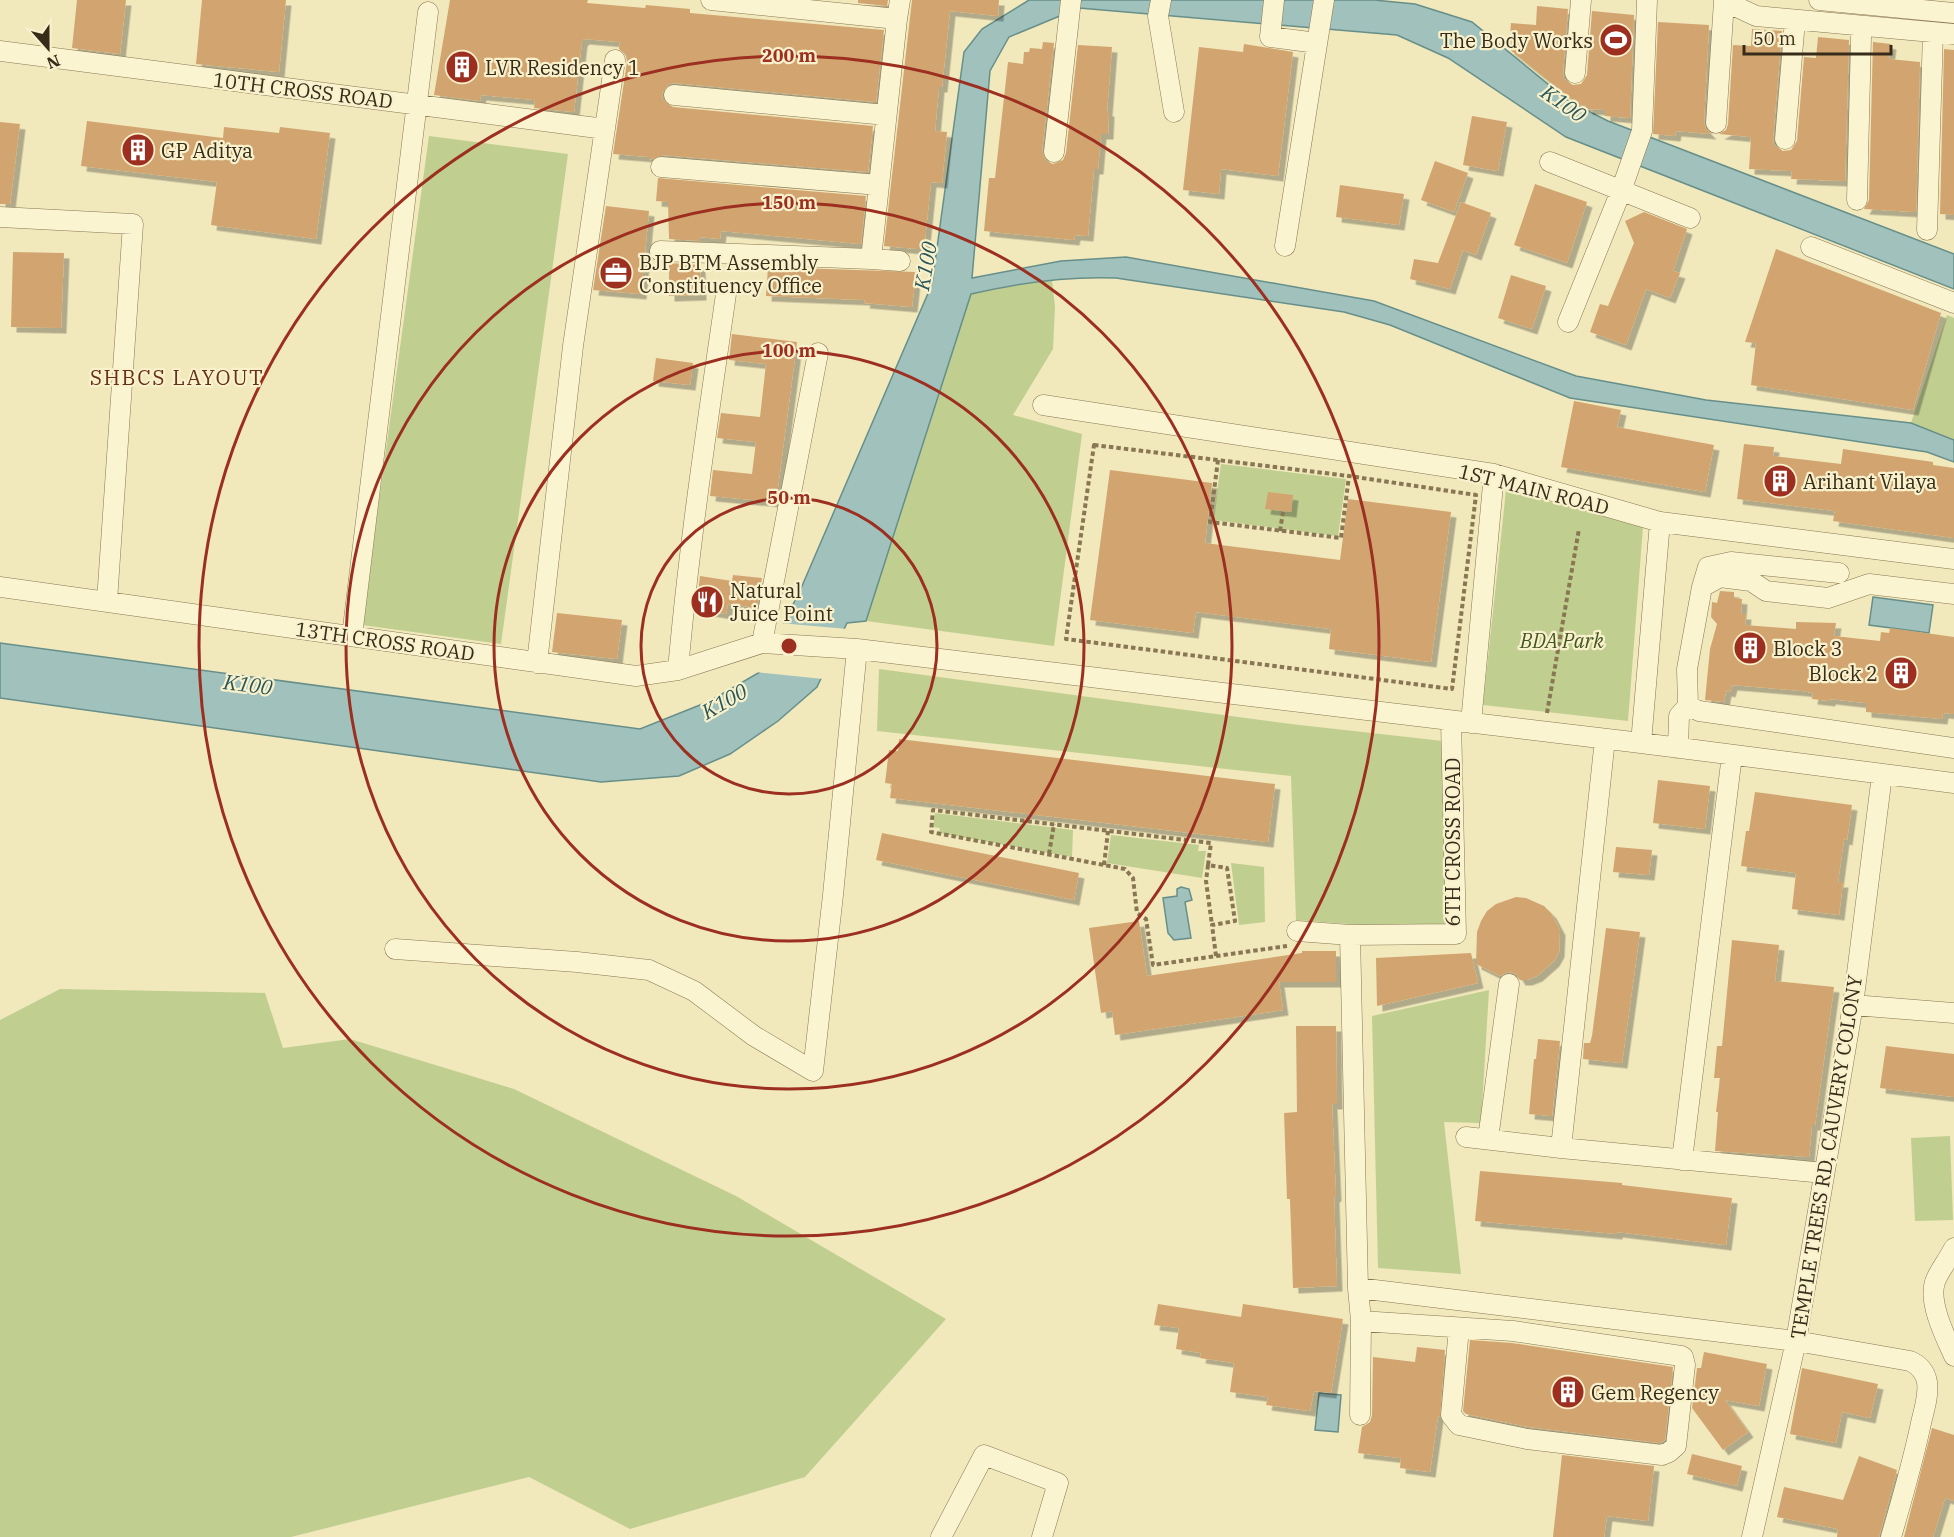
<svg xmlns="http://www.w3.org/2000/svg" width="1954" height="1537" font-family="'IBM Plex Serif',serif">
<defs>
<filter id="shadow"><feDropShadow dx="5.5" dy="5.5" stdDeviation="0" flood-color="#0004"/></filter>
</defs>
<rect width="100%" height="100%" fill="#f1e8bc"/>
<path fill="#c0cf90" d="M429 136 568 154 501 644 362 625Z
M1052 280 1055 307 1053 349 1013 415 1082 434 1054 646 866 621 971 294 1001 287Z
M1947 315 1954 318V440L1911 423Z
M1221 464 1346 479 1338 536 1213 520Z
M1506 490 1643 527 1628 721 1483 705Z
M879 669 1291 724 1443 741 1446 924 1374 926 1296 920 1291 776 877 731Z
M935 813 1073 830 1072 857 939 833 940 828 933 827Z
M1111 835 1199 845 1198 851H1206L1202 878 1107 863Z
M1231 863 1264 867 1265 922 1239 925Z
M60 989 265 993 283 1048 350 1039 514 1089 736 1196 946 1319 805 1477 630 1529 529 1477 291 1537H0V1020Z
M1489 990 1481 1123 1444 1122 1461 1274 1378 1268 1372 1016Z
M1950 1136 1953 1220 1915 1221 1911 1138Z"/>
<path fill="#a0c1bc" stroke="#678f8a" stroke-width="1.5" d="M1029 0H1374L1415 4 1472 22 1570 102 1608 121 1954 254V289L1566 137 1448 58 1397 35 1079 8 1009 37 990 71 972 278 1061 261 1126 257 1374 301 1576 376 1706 400 1911 423 1954 440V462L1927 452 1570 398 1390 325 1344 312 1116 278C1067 276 1018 283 971 294L866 621 847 623 817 687 778 721 730 754 679 776 601 782 0 698V643L640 729 710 701 760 672 802 586 932 284 964 52 982 29Z
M1873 597 1933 605 1929 633 1869 625Z
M1181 887 1189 889 1192 900 1185 902 1191 938 1174 940 1168 933 1163 898 1177 896V889Z
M1319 1393 1341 1395 1338 1432 1315 1430Z"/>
<path fill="#f1e8bc" d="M780 623 847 629 823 679 755 672 758 670Z"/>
<path fill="#d2a56f" filter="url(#shadow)" d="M77 0H126L120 54 72 48Z
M202 0H286L279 72 196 64Z
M450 0H588L587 3 645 8 646 5 690 9V13L884 30 876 102 675 83 669 84 662 93 663 100 673 107 873 126 868 172 662 155 649 160V157L613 154 627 62 626 55 619 49 620 42 584 39 582 41 574 112 534 108 535 100 481 95 480 101 434 95Z
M858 0H888L887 6 858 3Z
M912 0H999L998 16 950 11 942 87H939L935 131 947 132 942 183 931 182 924 249H918L884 246Z
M1537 6 1568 9 1563 73 1564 79 1573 85 1581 84 1587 75 1592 11 1634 15 1630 118 1605 116V110L1587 109V106L1579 105 1509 49 1511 23 1536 25Z
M1658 22 1709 25 1704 122 1706 129 1711 134 1676 131 1675 136 1653 134Z
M1752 29 1782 31 1773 138 1774 145 1783 151 1791 150 1797 141 1804 57 1816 58 1818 37 1849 40 1845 181 1791 179 1792 171 1749 169 1751 137 1719 134 1726 130 1728 124 1733 45 1751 46Z
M1043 42 1054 43 1042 151 1046 161 1053 164 1063 160 1066 153 1078 45 1112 47 1107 111H1109L1108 134H1101L1098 169H1094L1088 236 1075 235 1074 240 984 231 989 178H995L1008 62 1023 64 1024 52H1029L1030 48 1042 49Z
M1873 42 1891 44 1889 59 1920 62 1916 212 1864 209 1869 200Z
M1244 44 1293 52 1278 176 1221 169 1219 194 1183 190 1199 47 1243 52Z
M1944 49 1954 50V215L1940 214Z
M1472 116 1507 122 1498 171 1463 165Z
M87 121 223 138 224 127 279 133 280 127 330 133 316 239 211 225 217 182 81 166Z
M0 122 20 124 10 204H0Z
M1435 161 1468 173 1454 212 1421 200Z
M658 178 866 196 861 244 721 231 720 239 700 237V241L669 239 668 202 656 201Z
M1535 184 1587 202 1567 263 1514 245Z
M1340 185 1404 194 1399 225 1336 217Z
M1461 202 1491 213 1476 255 1463 250 1450 289 1410 279 1414 259 1438 263Z
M606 206 649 211 641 294 593 290Z
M1644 212 1687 229 1673 271 1680 273 1670 298 1646 289 1626 345 1590 332 1600 304 1608 306 1634 243 1625 221Z
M1776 249 1941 313 1913 410 1751 385 1756 343 1745 342Z
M13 252 64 253 61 328 11 327Z
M669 263 700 265 701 295 669 296Z
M768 267 916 272 912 307 864 303 865 300 766 296Z
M1511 275 1546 286 1532 329 1498 318Z
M732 334 797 342 776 502 710 496 713 470 752 474 756 442 717 438 721 413 760 417 766 364 729 360Z
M656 358 693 363 690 385 653 381Z
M1574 401 1621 410 1617 427 1714 445 1705 492 1561 467Z
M1744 444 1774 447 1773 456 1841 464 1843 449 1933 462V465L1954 468V538L1833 521 1835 511 1737 499Z
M1110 470 1212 483 1205 543 1340 560 1348 499 1451 512 1431 662 1329 649 1331 629 1196 612 1193 633 1090 620Z
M1268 492 1293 495 1291 512 1265 509Z
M733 575 762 578 757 608 728 604 726 614 696 609 700 576 732 581Z
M1720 591 1734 592V598L1742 599 1741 614H1746L1745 625 1796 629V622L1836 623 1834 636 1880 641 1881 632 1889 633 1890 628 1954 637V714L1943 713 1942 719 1866 712V703L1830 699V701L1812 699 1813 693 1803 691 1732 685 1730 692 1726 691 1724 702 1705 700 1710 649 1717 624 1711 617 1712 602 1717 603Z
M557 613 622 620 617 659 552 652Z
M899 739 1275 784 1268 842 890 798 892 784 885 783 889 750 898 751Z
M1658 780 1710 786 1705 829 1653 823Z
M1755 792 1852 805 1847 840 1844 839 1838 882H1843L1839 915 1792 909 1796 873 1741 866 1746 831H1749Z
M882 833 1079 873 1074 900 876 860Z
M1616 847 1652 850 1649 875 1613 872Z
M1516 897 1526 898 1544 906 1551 913 1560 930 1559 952 1554 961 1537 976 1527 980H1520L1517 975 1511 972 1505 973 1500 976 1476 964 1477 932 1481 921 1487 911 1496 904Z
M1139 921 1147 976 1302 953V951H1336V982H1279L1283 1010 1115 1035 1112 1011 1101 1013 1089 928Z
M1606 928 1640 932 1622 1063 1583 1059 1584 1043H1590L1592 1036Z
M1732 940 1779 945 1775 981 1834 987 1815 1125H1812L1809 1157 1715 1151 1718 1112H1716L1720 1078H1714L1717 1046H1722Z
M1471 953 1478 983 1377 1006 1376 958Z
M1296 1026H1336L1337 1104H1332L1336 1196 1334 1197 1337 1286 1293 1288 1290 1199H1287L1284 1113 1297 1112Z
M1538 1039 1560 1041 1552 1116 1529 1114 1534 1059H1536Z
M1886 1046 1954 1054V1097L1880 1088Z
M1480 1171 1622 1183V1185L1732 1198 1726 1245 1617 1232V1234L1475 1221Z
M1158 1304 1241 1317 1243 1304 1343 1319 1331 1393 1314 1391 1310 1411 1266 1405 1268 1397 1230 1392 1234 1363 1200 1358 1201 1353 1176 1349 1179 1328 1154 1325Z
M1470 1340 1512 1343 1673 1367 1665 1440 1660 1443 1529 1427 1466 1414 1463 1411Z
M1417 1347 1445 1350 1440 1417 1438 1416 1430 1472 1400 1468 1401 1458 1358 1453 1362 1427 1370 1422 1372 1415 1373 1357 1415 1362Z
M1704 1352 1767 1364 1759 1406 1725 1400 1748 1432 1723 1450 1692 1408 1697 1368H1701Z
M1802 1368 1878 1384 1870 1418 1842 1412 1836 1443 1790 1434Z
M1932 1428 1954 1435V1501L1945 1498 1933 1537H1904Z
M1692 1454 1742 1466 1737 1486 1687 1474Z
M1562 1455 1654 1466 1648 1521 1607 1516 1604 1537H1553Z
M1859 1456 1897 1470 1879 1537H1837L1838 1529 1777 1517 1784 1487 1843 1500Z"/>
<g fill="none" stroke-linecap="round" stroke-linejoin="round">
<defs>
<path id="minor" d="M711 0 897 19 900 0
M1161 0 1158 16 1174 112
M1274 0 1270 37 1317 43
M1819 0 1954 13
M1724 1 1756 16 1954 34
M0 51 605 129
M1575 73 1581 0
M674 95 886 115
M1716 123 1724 1
M1785 139 1795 20
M1054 152 1071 0
M1550 162 1690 218
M661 167 879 185
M1857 200 1861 37
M0 217 133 224 107 601
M1927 230 1933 32
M1285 246 1324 0
M1811 247 1954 303
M660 251 871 259 897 19
M871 259 900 261
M1568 322 1621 191 1642 131 1647 0
M1043 405 1494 474 1660 522 1954 559
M0 587 636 676 678 670 762 643 857 649 1641 743 1954 783
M1702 587 1708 567 1731 562 1839 573
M352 636 428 12
M762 643 818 353
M537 663 573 346 615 60
M678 670C689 544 708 419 726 294
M1688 706 1687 669 1702 587 1720 577 1751 581 1766 591 1828 598 1869 584 1954 594
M1688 706 1699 711 1954 748
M1471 723 1494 474
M1641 743 1660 522
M1678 748 1679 716 1688 706
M1297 931 1350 935 1456 934 1451 721
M1350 935 1358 1288 1361 1321 1513 1331 1681 1356 1683 1357 1685 1365 1676 1446 1669 1452 1662 1455 1527 1439 1459 1425 1451 1415 1459 1328
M395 949 577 962 649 970 694 991 754 1036 813 1071 833 895 857 649
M1853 1005 1954 1013
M1466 1137 1561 1148 1824 1173
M1488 1139 1509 984
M1561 1148 1605 739
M1682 1160 1732 755
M1954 1248C1949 1259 1938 1272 1935 1282 1928 1303 1946 1338 1954 1356
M1358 1288 1796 1341 1910 1361C1919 1365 1925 1371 1927 1382 1929 1395 1924 1410 1921 1423 1913 1462 1902 1499 1891 1537
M1360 1415 1361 1321
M941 1537 984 1455 1058 1483 1042 1537
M1752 1537 1796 1341 1853 1005 1882 775"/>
</defs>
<use href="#minor" stroke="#897754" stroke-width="21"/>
<path stroke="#897754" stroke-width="4" stroke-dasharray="4.5 3" stroke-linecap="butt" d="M1094 445 1349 476 1476 495 1452 689 1066 639Z
M1218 460 1210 522 1341 538 1349 476
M1280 531 1283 512
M1547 713 1579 529
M1049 854 1054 824
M1104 865 1108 831
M1208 865 1206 881 1212 925
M1216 956 1212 925 1235 921 1227 868 1208 865 1211 843 933 810 931 832 1125 869 1133 878 1137 913 1146 919 1153 965 1287 946"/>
<use href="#minor" stroke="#fbf4d0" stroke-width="20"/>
</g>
<g fill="none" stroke="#9c2f20" stroke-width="3">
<circle cx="789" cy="646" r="148"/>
<circle cx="789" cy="646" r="295"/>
<circle cx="789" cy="646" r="443"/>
<circle cx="789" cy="646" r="590"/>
</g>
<defs>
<symbol id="stadium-disc" viewBox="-11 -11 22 22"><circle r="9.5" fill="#9c2f20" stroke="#f8f1cc"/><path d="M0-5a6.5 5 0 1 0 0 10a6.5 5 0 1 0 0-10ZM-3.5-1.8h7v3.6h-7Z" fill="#fff"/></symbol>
<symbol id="building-disc" viewBox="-11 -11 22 22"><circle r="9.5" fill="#9c2f20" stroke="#f8f1cc"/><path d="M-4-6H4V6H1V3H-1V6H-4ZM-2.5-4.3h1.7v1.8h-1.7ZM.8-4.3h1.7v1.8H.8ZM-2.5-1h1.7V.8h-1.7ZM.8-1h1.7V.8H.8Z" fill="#fff"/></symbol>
<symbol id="office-disc" viewBox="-11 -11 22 22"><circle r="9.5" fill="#9c2f20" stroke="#f8f1cc"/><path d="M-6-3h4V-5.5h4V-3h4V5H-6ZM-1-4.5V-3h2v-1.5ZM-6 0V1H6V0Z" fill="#fff"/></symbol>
<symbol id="restaurant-disc" viewBox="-11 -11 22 22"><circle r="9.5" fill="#9c2f20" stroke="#f8f1cc"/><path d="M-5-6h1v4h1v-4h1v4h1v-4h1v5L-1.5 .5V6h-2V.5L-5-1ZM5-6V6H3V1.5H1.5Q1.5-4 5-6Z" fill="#fff"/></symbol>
</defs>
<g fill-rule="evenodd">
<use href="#stadium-disc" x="1597" y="21" width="38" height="38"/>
<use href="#building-disc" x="443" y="48" width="38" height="38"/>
<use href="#building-disc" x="119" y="131" width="38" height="38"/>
<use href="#office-disc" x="597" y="254" width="38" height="38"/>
<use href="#building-disc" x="1761" y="462" width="38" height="38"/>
<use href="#restaurant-disc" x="688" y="583" width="38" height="38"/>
<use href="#building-disc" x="1731" y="629" width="38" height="38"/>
<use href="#building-disc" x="1882" y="654" width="38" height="38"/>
<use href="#building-disc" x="1549" y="1373" width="38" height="38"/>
</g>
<g text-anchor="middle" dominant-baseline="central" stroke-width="4.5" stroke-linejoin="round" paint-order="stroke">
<g font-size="20" fill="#372c1a" stroke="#f8f1cc" text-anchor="start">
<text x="1593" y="40" text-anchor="end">The Body Works</text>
<text x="485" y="67">LVR Residency 1</text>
<text x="161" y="150">GP Aditya</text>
<text x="639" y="262">BJP BTM Assembly<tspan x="639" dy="23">Constituency Office</tspan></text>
<text x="1803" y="481">Arihant Vilaya</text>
<text x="730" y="590">Natural<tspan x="730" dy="23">Juice Point</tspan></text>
<text x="1773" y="648">Block 3</text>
<text x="1878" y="673" text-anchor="end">Block 2</text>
<text x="1591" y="1392">Gem Regency</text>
</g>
<g font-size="20" fill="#372c1a" stroke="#f8f1cc">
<text transform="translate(303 90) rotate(7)">10TH CROSS ROAD</text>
<text transform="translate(1534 489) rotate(14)">1ST MAIN ROAD</text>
<text transform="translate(385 641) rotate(8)">13TH CROSS ROAD</text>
<text transform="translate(1452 842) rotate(-90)">6TH CROSS ROAD</text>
<text transform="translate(1826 1157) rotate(-81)">TEMPLE TREES RD, CAUVERY COLONY</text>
</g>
<g font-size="20" font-style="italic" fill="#415520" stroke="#f8f1cc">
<text x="1562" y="640">BDA Park</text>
</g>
<g font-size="21" font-style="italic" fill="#285558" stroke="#f8f1cc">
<text transform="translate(1564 103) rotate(35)">K100</text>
<text transform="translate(925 266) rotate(-80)">K100</text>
<text transform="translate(248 684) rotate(7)">K100</text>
<text transform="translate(724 701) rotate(-30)">K100</text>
</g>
<g font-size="21" letter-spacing="1.5" fill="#673217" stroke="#f8f1cc">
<text x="177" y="377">SHBCS LAYOUT</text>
</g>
</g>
<circle cx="789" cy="646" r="9" fill="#9c2f20" stroke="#f8f1cc" stroke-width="3"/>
<g font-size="18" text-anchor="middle" font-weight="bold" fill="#9c2f20" stroke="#f8f1cc" stroke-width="4.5" stroke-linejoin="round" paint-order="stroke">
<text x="789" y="62">200 m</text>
<text x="789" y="209">150 m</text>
<text x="789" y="357">100 m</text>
<text x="789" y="504">50 m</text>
</g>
<g transform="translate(48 48) rotate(159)" stroke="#f8f1cc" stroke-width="4.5" paint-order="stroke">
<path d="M0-4.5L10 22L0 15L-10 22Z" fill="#372c1a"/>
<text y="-9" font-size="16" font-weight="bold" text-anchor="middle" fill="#372c1a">N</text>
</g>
<path d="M1744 45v9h147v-9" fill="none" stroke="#372c1a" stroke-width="3"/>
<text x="1753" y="45" font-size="18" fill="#372c1a" stroke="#f8f1cc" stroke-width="4.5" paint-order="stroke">50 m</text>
</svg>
